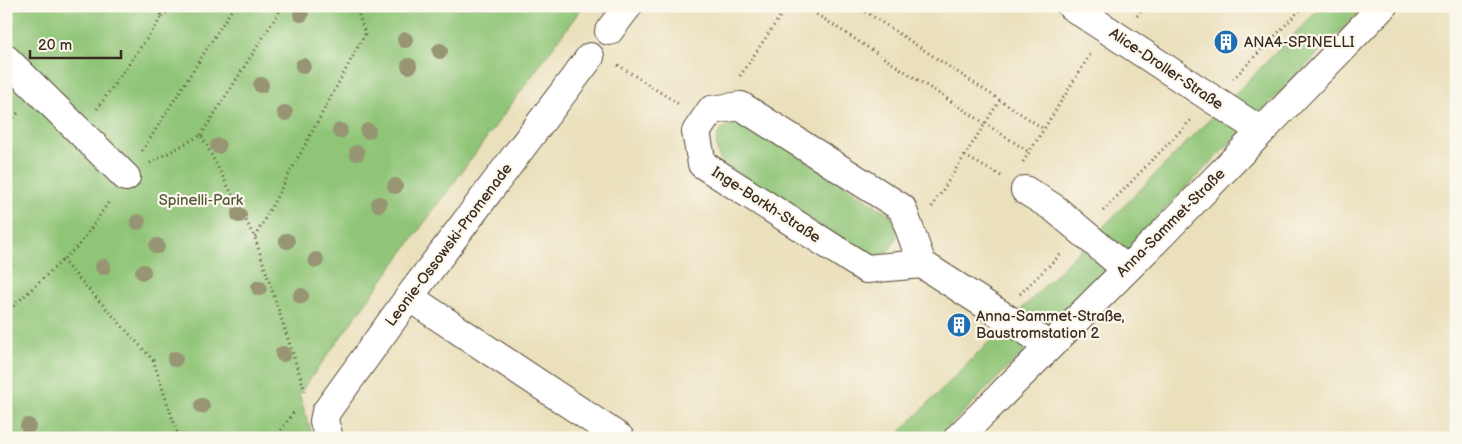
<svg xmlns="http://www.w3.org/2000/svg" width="1462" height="444" font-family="'Balsamiq Sans',sans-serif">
<rect width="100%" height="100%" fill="#fbf7ec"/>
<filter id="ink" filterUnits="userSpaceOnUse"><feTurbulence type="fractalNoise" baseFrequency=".02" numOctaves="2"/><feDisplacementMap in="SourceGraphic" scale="10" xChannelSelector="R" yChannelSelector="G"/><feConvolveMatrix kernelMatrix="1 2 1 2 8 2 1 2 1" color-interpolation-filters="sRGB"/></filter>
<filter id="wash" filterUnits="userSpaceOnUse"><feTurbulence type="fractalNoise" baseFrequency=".0096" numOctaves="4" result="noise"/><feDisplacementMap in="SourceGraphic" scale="20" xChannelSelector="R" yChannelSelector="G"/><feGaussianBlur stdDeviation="1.12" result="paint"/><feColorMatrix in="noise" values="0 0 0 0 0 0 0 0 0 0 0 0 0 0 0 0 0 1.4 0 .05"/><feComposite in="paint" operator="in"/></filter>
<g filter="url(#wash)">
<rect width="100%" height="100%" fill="#eae0bc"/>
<path fill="#8fc577" stroke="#65784a" d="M6 6H583L299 394 313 438H6Z
M1322 6H1365L1153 221 1139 240 1080 300 1065 310 938 438H894Z
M748 123 889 214 894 220 897 235C892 250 887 255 871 257L723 164C717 155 713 140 721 130 727 124 740 124 748 123Z"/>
</g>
<g filter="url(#ink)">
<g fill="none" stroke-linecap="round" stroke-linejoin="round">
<defs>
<path id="minor" d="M1071 6 1261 131
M609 31 628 6
M6 59 126 177
M1025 190 1054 208 1126 269
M922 264 902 208 741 106 711 110 696 132 702 164 866 269 922 264 1050 346
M409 297 620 438
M329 438 324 421 326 412 409 297 590 57
M958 438 1164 232 1383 6"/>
</defs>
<use href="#minor" stroke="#554536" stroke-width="30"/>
<path stroke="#554536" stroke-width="3" stroke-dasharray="1 4" stroke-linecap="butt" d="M804 6 1029 152
M857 6 1044 129 1091 53
M1137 16 1144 6
M162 17 174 6
M618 65 680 105
M740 76 787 6
M1233 79 1304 6
M97 109 162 17 158 6
M6 124 19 112
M201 135 283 6
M142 151 234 6
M965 156 1001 176
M1023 162 1044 129
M150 163 201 135 255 238 305 391
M932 207 1000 100
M1103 211 1191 120
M255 237 365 34 356 6
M62 260 153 360 179 438
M1020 294 1062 253
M6 313 81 243 110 200
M275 438 294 412"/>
<use href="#minor" stroke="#fff" stroke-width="28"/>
</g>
<g fill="#989574">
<circle cx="301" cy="14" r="8"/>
<circle cx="405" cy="40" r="8"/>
<circle cx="440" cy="51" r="8"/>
<circle cx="303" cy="66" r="8"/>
<circle cx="409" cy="66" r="8"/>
<circle cx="261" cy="85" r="8"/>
<circle cx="285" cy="113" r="8"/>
<circle cx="340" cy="131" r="8"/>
<circle cx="368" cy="131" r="8"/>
<circle cx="218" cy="146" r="8"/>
<circle cx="357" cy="153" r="8"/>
<circle cx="395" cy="186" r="8"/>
<circle cx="379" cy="204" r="8"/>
<circle cx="239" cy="215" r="8"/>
<circle cx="138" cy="222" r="8"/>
<circle cx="287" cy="241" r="8"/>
<circle cx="157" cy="246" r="8"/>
<circle cx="316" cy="260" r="8"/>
<circle cx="103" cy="267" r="8"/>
<circle cx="143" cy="272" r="8"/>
<circle cx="259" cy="288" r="8"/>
<circle cx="301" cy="296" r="8"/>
<circle cx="283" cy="354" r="8"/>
<circle cx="175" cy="359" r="8"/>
<circle cx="202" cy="406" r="8"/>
<circle cx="28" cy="426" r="8"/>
</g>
</g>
<defs>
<symbol id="building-disc" viewBox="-11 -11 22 22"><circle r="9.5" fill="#1f6fb2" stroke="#fbf7ec"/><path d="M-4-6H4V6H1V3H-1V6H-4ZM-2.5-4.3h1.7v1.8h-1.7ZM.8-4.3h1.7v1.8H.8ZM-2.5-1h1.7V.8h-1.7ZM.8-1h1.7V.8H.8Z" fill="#fff"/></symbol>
</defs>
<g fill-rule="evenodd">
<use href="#building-disc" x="1212" y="28" width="28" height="28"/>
<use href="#building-disc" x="945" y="311" width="28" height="28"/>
</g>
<g text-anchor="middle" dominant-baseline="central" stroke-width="4.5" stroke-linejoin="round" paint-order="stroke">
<g font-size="15" fill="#3b2a1e" stroke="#fbf7ec" text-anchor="start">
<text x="1244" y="42">ANA4-SPINELLI</text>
<text x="976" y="316">Anna-Sammet-Straße,<tspan x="976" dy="17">Baustromstation 2</tspan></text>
</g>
<g font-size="15" fill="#3b2a1e" stroke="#fbf7ec">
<text transform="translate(1166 69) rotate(34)">Alice-Droller-Straße</text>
<text transform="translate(766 205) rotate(33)">Inge-Borkh-Straße</text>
<text transform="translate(1171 223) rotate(-45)">Anna-Sammet-Straße</text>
<text transform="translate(449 245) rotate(-53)">Leonie-Ossowski-Promenade</text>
</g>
<g font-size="15" fill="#545839" stroke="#fbf7ec">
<text x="201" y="200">Spinelli-Park</text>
</g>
</g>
<rect width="1462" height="444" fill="none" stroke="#fbf7ec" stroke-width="25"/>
<path d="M30 50v8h91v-8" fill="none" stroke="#3b2a1e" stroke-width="2.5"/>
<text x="38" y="50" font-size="15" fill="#3b2a1e" stroke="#fbf7ec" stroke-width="4" paint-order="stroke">20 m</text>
</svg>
